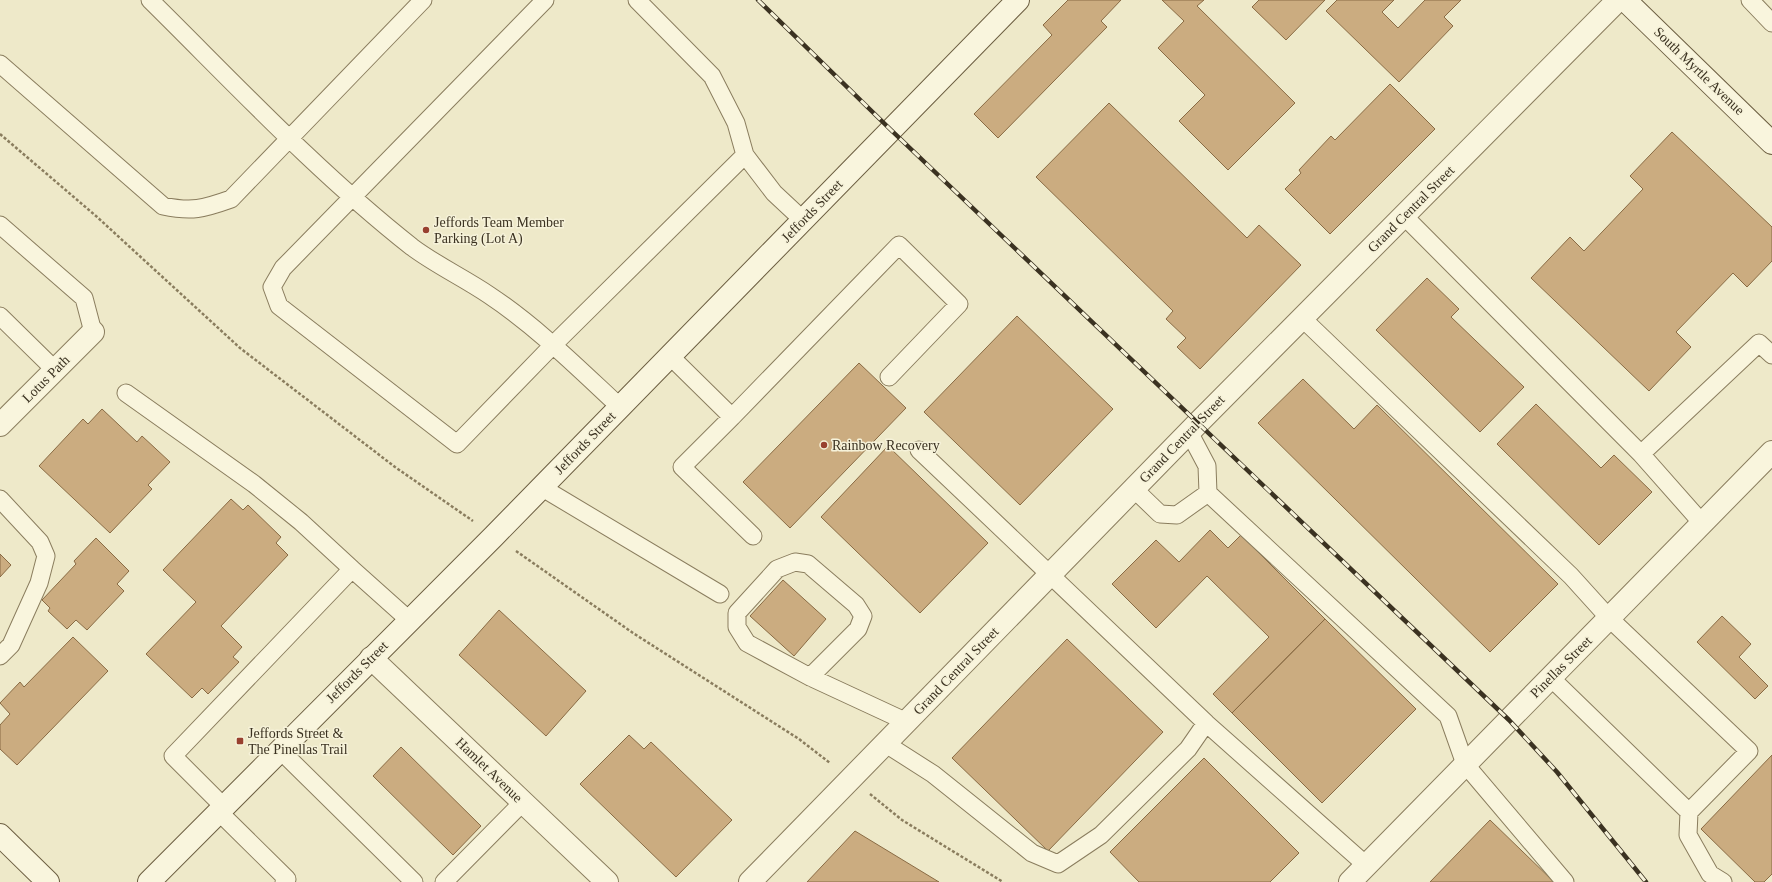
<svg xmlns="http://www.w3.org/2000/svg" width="1772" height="882" font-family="'Times New Roman',serif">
<rect width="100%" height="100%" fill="#eee9c9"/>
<path fill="#cbac80" stroke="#896b44" d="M1068 0H1121L1101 21 1107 27 998 138 974 114 1052 35 1043 25Z
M1162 0H1204L1197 6 1295 103 1228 170 1179 121 1205 95 1158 48 1184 21Z
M1259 0H1325L1286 40 1252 7Z
M1337 0H1394L1382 12 1398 28 1425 0H1461L1444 17 1453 26 1399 82 1326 11Z
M1390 84 1435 129 1330 234 1285 189 1301 173 1299 170 1331 136 1335 140Z
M1109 103 1247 238 1259 225 1301 265 1200 369 1177 347 1186 338 1166 319 1173 311 1036 177Z
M1672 132 1772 227V261L1747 287 1733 273 1676 332 1691 347 1649 391 1531 278 1570 237 1584 251 1643 189 1630 176Z
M1427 278 1459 309 1451 317 1524 387 1480 432 1376 330Z
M1017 316 1113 409 1020 505 924 412Z
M859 363 906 408 790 528 743 482Z
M1303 379 1354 429 1377 405 1558 584 1490 652 1258 423Z
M1536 404 1601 468 1614 455 1652 492 1599 545 1497 444Z
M102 409 137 442 142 436 170 462 148 485 152 489 110 533 39 466 83 419 88 424Z
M888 446 988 543 920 613 821 517Z
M231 499 243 510 248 505 281 537 276 543 288 555 221 626 242 647 233 657 239 662 208 694 202 688 192 698 146 654 196 602 163 570Z
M1210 530 1228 548 1241 535 1325 619 1232 713 1213 694 1269 637 1207 576 1156 628 1112 584 1156 540 1179 562Z
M96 538 129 571 117 584 124 591 87 630 76 620 67 629 48 611 50 608 42 600 76 564 74 561Z
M0 554 11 565 0 577Z
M783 580 826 619 794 656 750 616Z
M499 610 586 691 546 736 459 655Z
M1722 616 1751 644 1739 657 1768 686 1755 699 1697 642Z
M1325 619 1416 709 1322 803 1232 713Z
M73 637 108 671 17 765 0 749V725L10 714 0 703 20 682 24 687Z
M1067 639 1163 732 1048 851 952 758Z
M629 735 644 749 651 742 732 820 676 877 580 784Z
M401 747 481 826 453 855 373 776Z
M1772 755V874L1764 882H1755L1701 829Z
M1204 758 1299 853 1270 882H1139L1110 852Z
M1490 820 1554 882H1430Z
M855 831 939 882H807Z"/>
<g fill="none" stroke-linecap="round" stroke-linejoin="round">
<defs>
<path id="lane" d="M150 0C235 84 318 173 412 247 436 265 464 278 489 295 537 327 578 368 620 407
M545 0 283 268 272 287 279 306 457 444 553 345 745 155
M637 0 712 76 736 123 745 155 774 193 804 221
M1750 0 1772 23
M0 64 163 206C192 212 203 209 231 199L423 0
M1404 216 1641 454 1759 343 1772 355
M0 225 84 298 93 332
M0 316 55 370
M1302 318 1571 576 1609 618 1749 751 1689 812 1550 677
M670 356 732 417 899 245 959 304 889 377
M126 393 254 484 301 522 352 569 173 756 224 807
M732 417 682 467 753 536
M1189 432 1207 466 1208 493 1448 716 1465 764 1565 882
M1641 454 1702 523
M541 487 720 594
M1134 489 1160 514 1177 515 1208 493
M0 499 40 542 46 556 39 583 11 645 0 656
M352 569 409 620
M810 677 858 629 863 616 856 605 808 564 795 562 777 569 737 613V627L747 643 810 677 907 722
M1206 723 1366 865
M886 744 933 774 1032 853 1058 864 1101 835 1188 749 1206 723 919 450
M280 750 414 882
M219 812 287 879 284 882
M1689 812 1688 835 1710 874 1723 882
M444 882 523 802"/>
<path id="street" d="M0 425 93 332
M371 658 607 882
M750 882 1199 422 1618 0
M1350 882 1772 452"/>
<path id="secondary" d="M1625 0 1772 143
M0 835 48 882
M149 882 494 536 1018 0"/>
</defs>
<use href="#lane" stroke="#8a7d5e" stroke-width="19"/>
<use href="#street" stroke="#8a7d5e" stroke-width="24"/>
<use href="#secondary" stroke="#6c5e41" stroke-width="24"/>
<path stroke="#8a7d5e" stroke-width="2.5" stroke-dasharray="3 2" stroke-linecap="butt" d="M0 134 96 216 240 348 395 467 473 521
M516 551 633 633 799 739 830 763
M870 794 902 820 1003 882"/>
<use href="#lane" stroke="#f9f5dd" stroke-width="17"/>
<use href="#street" stroke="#f9f5dd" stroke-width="22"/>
<use href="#secondary" stroke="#f9f5dd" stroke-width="22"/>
<defs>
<path id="rail" d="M758 0 891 130 1509 720 1557 772 1646 882"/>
</defs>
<use href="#rail" stroke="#3b3221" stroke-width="4.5"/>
<use href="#rail" stroke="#f6f2d9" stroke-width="3" stroke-dasharray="9" stroke-linecap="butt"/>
</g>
<g fill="#98402f" stroke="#f6f2d9" stroke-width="1.5">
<circle cx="426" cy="230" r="4"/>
<circle cx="824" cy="445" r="4"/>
<rect x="236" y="737" width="8" height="8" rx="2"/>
</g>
<g text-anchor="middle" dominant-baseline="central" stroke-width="3" stroke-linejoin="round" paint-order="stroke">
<g font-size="14" fill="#3b3221" stroke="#f6f2d9">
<text transform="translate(1699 71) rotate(44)">South Myrtle Avenue</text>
<text transform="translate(1411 209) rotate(-45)">Grand Central Street</text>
<text transform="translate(812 211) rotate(-46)">Jeffords Street</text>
<text transform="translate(46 379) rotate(-45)">Lotus Path</text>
<text transform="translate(1182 439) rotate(-46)">Grand Central Street</text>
<text transform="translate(585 443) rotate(-46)">Jeffords Street</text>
<text transform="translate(1561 667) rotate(-45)">Pinellas Street</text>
<text transform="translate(956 671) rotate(-46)">Grand Central Street</text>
<text transform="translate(357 672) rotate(-45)">Jeffords Street</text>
<text transform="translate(489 770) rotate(44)">Hamlet Avenue</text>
</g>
<g font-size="14" fill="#3b3221" stroke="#f6f2d9" text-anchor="start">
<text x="434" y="222">Jeffords Team Member<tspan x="434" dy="16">Parking (Lot A)</tspan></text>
<text x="832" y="445">Rainbow Recovery</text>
<text x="248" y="733">Jeffords Street &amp;<tspan x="248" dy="16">The Pinellas Trail</tspan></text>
</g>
</g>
</svg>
